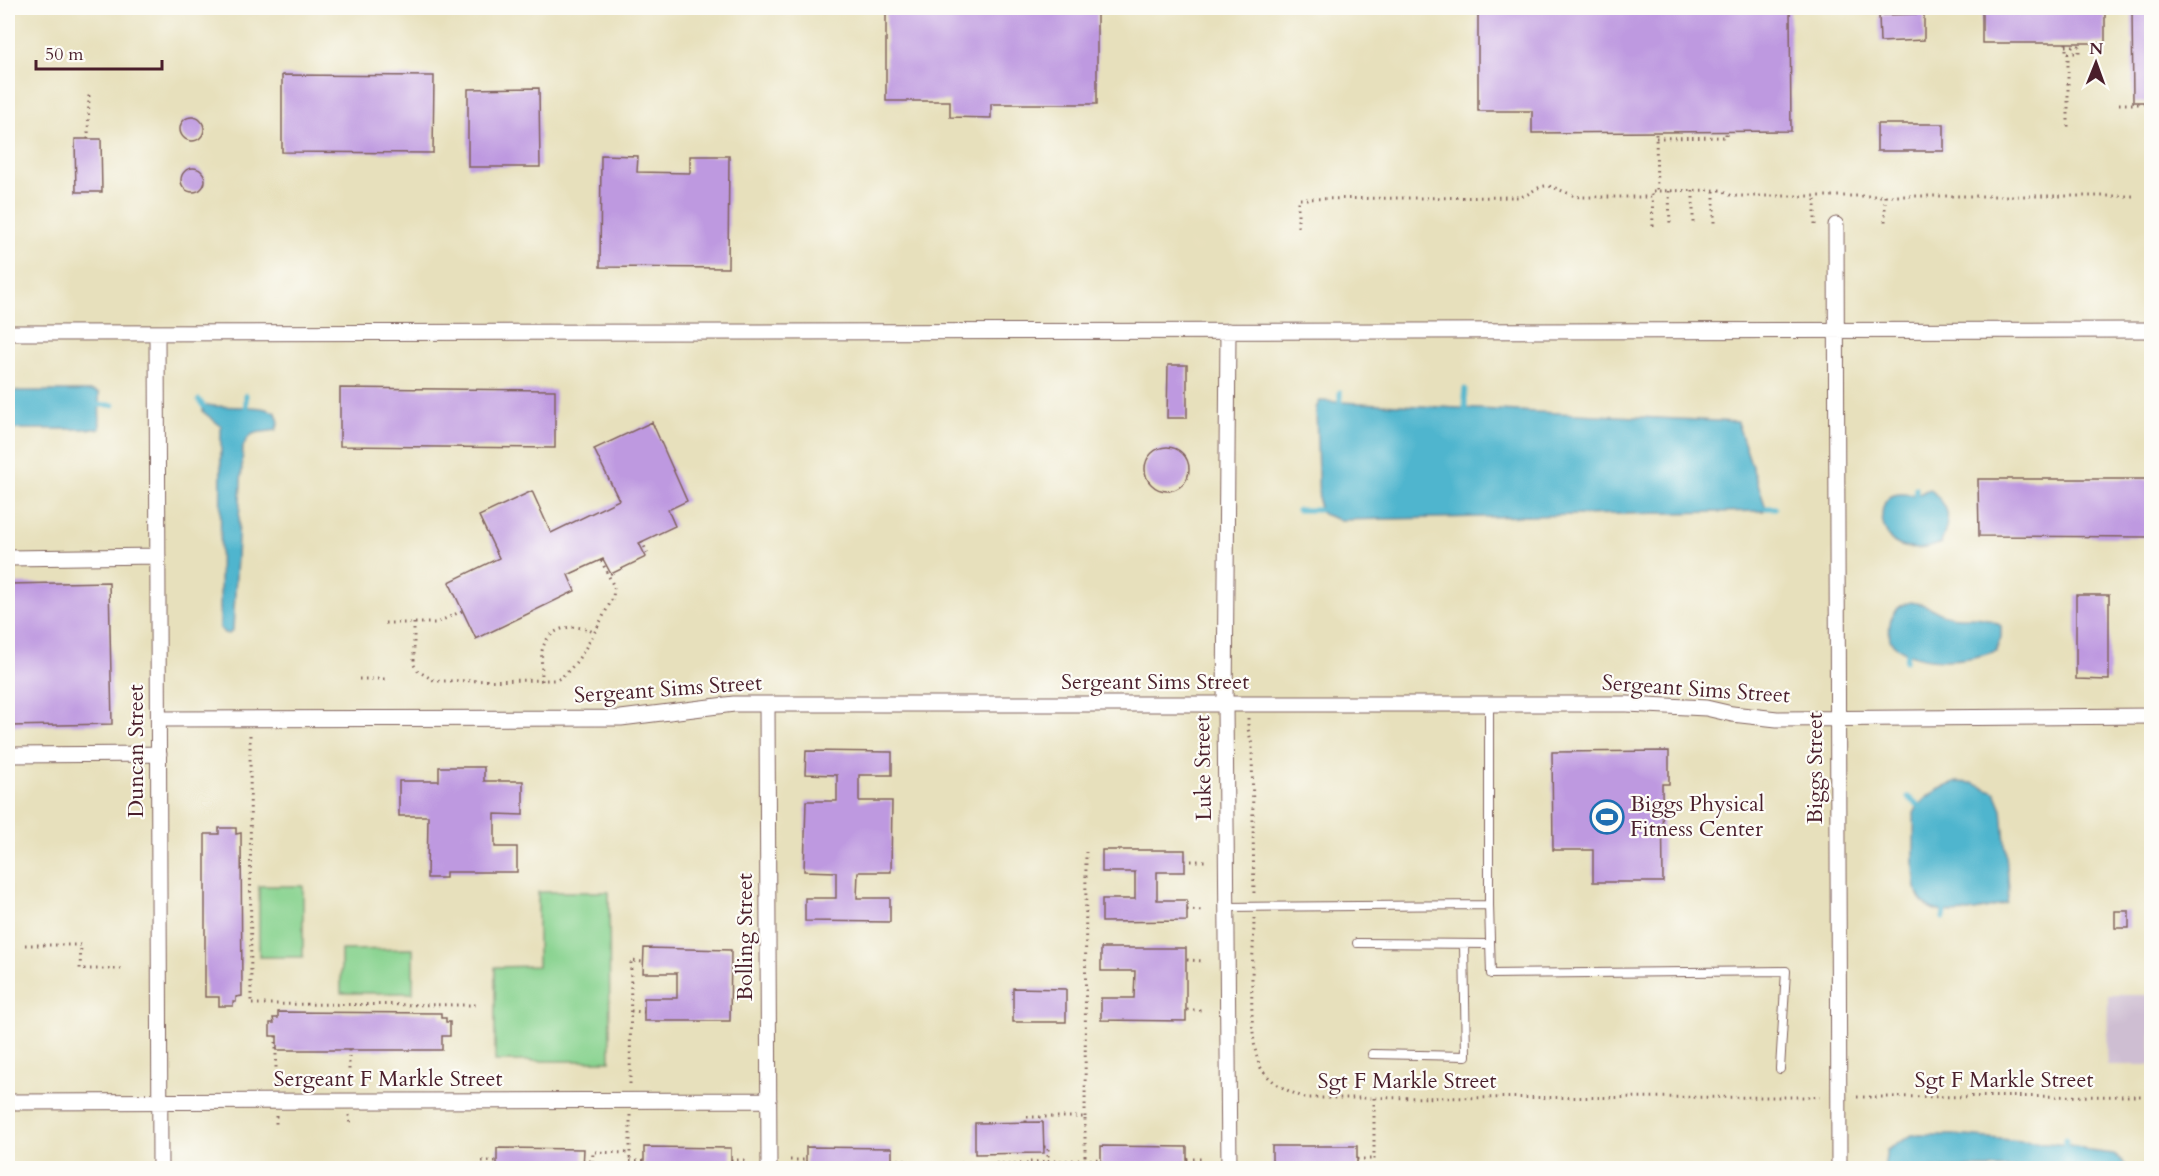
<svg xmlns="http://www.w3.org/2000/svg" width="2159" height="1176" font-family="Cardo,serif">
<rect width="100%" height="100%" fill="#fdfcf7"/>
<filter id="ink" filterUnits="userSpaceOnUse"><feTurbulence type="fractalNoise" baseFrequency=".0167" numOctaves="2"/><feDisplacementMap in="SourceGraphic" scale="12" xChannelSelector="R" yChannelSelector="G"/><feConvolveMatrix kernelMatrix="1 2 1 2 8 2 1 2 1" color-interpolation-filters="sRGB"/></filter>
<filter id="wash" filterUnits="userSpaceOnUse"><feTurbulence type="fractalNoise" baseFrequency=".008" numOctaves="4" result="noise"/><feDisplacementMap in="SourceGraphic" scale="24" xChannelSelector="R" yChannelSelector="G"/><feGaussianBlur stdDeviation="1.35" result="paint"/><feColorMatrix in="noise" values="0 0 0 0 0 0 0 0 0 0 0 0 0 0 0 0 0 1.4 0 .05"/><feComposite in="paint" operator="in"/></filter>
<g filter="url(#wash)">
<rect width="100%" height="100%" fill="#e7e0bc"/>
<path fill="#cebed2" d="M2108 995H2151V1065H2107Z"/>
<path fill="#89d390" stroke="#6a795e" stroke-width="1.5" d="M259 886H303V957H259Z
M538 892H609L610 1061H495V967L538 966Z
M413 949V993H341V950Z"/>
<path fill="#4fb5ce" stroke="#4c6a7c" stroke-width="1.5" d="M8 391H92L99 393 100 429H8Z
M1320 401 1737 422 1766 508 1763 511 1339 520 1323 514 1319 510 1316 408Z
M207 405C228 409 259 403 276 413L279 422 276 430C259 434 251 428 243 447L233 630 229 634 224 633 220 628 221 426 202 411Z
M1930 489C1951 508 1951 517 1941 543 1928 549 1909 552 1895 543 1881 534 1875 502 1894 495 1902 492 1910 496 1918 494 1923 493 1925 490 1930 489Z
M1910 602C1914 603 1919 603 1924 605 1933 608 1940 615 1950 616 1969 619 1984 613 2001 626V637L1996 651C1965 662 1915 667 1890 641 1888 622 1890 608 1910 602Z
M1957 782 1972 783 1995 792 2002 809 2009 889 2007 903C1982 911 1923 926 1916 888 1912 868 1915 835 1914 813 1922 796 1940 788 1957 782Z
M1912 1135H1954L2069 1145 2081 1147 2089 1151 2114 1154 2128 1168H1884L1887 1150Z"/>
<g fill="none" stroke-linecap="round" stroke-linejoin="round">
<path stroke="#4fb5ce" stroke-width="5" d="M1465 389V410
M1340 392V402
M246 395V408
M199 400 204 407
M99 405H113
M1916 494V488
M1766 508H1775
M1298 510H1319
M1906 661 1907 654
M1908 797 1918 805
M1943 918 1944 912
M2066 1145V1139"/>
</g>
<g id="blocks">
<path fill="#be99e0" d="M886 8H1097V104H991V118L950 117V101H886Z
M1478 8H1790L1791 131 1532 133V111H1478Z
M1982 8H2105V43H1982Z
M2132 8H2151V102H2133Z
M1924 14V40L1880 42 1879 15Z
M282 75 434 76 433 153 282 152Z
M539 88 540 167H468V89Z
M180 129a12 12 0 1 1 24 0a12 12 0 1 1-24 0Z
M1877 124H1944V151H1877Z
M75 139H101L102 192H76Z
M601 155 638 156 637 172 690 173V156H729L728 268 600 267Z
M181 180a12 12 0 1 1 24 0a12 12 0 1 1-24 0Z
M1168 365H1187V418H1167Z
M340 388 555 390V448L340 446Z
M652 422 687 501 668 510 675 526 639 543 646 557 611 574 603 559 568 575 575 591 476 639 449 582 499 558 479 516 532 491 551 533 619 500 594 449Z
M1145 469a22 22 0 1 1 44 0a22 22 0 1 1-44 0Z
M1978 479H2151V537L1979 536Z
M109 582 112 724 8 726V584Z
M2076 595H2109V680L2076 679Z
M806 751 892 752V775H859V801H892L891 872H858L857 898H890V922L805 921V898H836V872L804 871 806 801H837V775L805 774Z
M1669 751V784H1662L1663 882H1593V850H1553L1552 752Z
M439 767H484V781H523V815L495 814V847H517V872H446V878H427L428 816H399V781H439Z
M219 828H236V834L241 833 242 996 236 997V1002H233V1006H219V997H205V834H219Z
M1102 850H1185V872H1157V900H1187V921L1102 922V899H1135V872H1102Z
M2115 911H2129V928H2115Z
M644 948 731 950 730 1021H644V998H677V973H643Z
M1101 948H1186V1021L1101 1020V998H1134L1135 971H1101Z
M1013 988 1066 989V1022H1013Z
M278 1012 441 1013V1018H446V1022H450V1036H442V1050H277V1036H270V1023H274L273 1018H278Z
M1043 1122 1044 1153 975 1154V1123Z
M1101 1146 1187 1147V1168H1101Z
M1272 1146H1357V1168H1272Z
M644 1147 731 1148V1168H644Z
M806 1147 892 1148V1168H806Z
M497 1148 584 1149 583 1168H497Z"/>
</g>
</g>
<g filter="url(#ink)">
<use href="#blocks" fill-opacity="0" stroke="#81635e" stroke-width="1.5"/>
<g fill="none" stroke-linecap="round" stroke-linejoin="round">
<defs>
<path id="lane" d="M1489 905V704
M1227 907 1489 905 1491 974 1786 971 1780 1069
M1357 943 1490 944
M1372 1054 1466 1056 1464 944"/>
<path id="street" d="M1836 225 1839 1168
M1228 331 1225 705 1229 1168
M8 333 2152 330
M157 333 160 1168
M8 558 158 556
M767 704 769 1168
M159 719 621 718 734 704H1627L1706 708 1732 714 1777 719 2152 716
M8 755 159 754
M8 1102 769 1100"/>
</defs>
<use href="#lane" stroke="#81635e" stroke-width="10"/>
<use href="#street" stroke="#81635e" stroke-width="17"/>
<path stroke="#81635e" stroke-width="3" stroke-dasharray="1.5 4.5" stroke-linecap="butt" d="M2066 43V53H2068V129
M2066 46H2079V53H2068
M2119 104H2152
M1656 134 1657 191
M1656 138 1726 137V132
M88 139 89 95
M1669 191 1670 226
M1693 191V226
M1714 191V225
M1885 196V224
M1815 225V197
M1653 226 1652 191 1722 190 1732 196H2134
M1298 227V199L1519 197C1529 196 1535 187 1545 186 1554 185 1569 196 1581 197H1652
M642 541 649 557
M385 623H436L462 611
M414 623V665L418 671 435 681 556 680C579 670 600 620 613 598L614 587 601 560
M359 679H385
M542 681C542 671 541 660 542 651 547 627 574 622 593 632
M1248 718V729L1252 745 1254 897
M250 735 251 1004 479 1005
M1185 861H1205
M1187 910 1205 911
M1254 918C1254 950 1245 1048 1263 1071 1274 1085 1288 1091 1305 1098L1820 1097
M25 945H81L80 969H121
M1187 960 1205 961
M1187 1010H1205
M631 1011 644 1012
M276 1036V1085
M349 1050V1087
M630 1084 631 961 644 962
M1857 1097 2152 1096
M1374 1098V1168
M349 1115 350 1126
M630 1115V1168
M276 1116V1127
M1085 1117 1086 852
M1026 1122V1117H1085V1168
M1044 1147H1048V1162
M1187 1159H1205
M1357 1159H1374
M731 1160H749
M790 1160H806
M892 1160H909
M482 1161H497
M583 1161H592
M630 1161H644
M960 1163 1029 1164V1162L1101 1159
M592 1168 593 1152 630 1153"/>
<use href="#lane" stroke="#fff" stroke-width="8"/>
<use href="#street" stroke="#fff" stroke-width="15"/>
</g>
</g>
<defs>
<symbol id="stadium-ring" viewBox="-11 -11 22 22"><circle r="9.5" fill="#fdfcf7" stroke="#1f6fb2" stroke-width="1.5"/><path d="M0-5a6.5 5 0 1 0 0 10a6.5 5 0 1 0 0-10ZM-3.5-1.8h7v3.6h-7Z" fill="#1f6fb2"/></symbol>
</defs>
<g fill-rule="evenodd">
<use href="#stadium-ring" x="1588" y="798" width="38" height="38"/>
</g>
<g text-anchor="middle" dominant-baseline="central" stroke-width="4.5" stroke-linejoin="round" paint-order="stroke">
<g font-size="22" fill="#4a1f2b" stroke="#fdfcf7">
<text x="1155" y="682">Sergeant Sims Street</text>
<text transform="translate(668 689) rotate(-4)">Sergeant Sims Street</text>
<text transform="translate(1696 689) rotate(4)">Sergeant Sims Street</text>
<text transform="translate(136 751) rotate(-90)">Duncan Street</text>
<text transform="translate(1203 768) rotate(-91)">Luke Street</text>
<text transform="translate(1815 768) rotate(-90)">Biggs Street</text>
<text transform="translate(745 937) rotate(-90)">Bolling Street</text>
<text x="388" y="1079">Sergeant F Markle Street</text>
<text x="2004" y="1080">Sgt F Markle Street</text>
<text x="1407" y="1081">Sgt F Markle Street</text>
</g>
<g font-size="22" fill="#4a1f2b" stroke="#fdfcf7" text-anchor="start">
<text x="1630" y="804">Biggs Physical<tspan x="1630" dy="25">Fitness Center</tspan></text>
</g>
</g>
<rect width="2159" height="1176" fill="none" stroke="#fdfcf7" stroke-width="30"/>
<g transform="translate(2096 63) rotate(1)" stroke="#fdfcf7" stroke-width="4.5" paint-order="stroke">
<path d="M0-4.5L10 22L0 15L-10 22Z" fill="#4a1f2b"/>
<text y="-9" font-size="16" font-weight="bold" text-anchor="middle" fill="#4a1f2b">N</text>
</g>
<path d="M36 60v9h126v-9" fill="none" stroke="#4a1f2b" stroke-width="3"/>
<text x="45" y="60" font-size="18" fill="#4a1f2b" stroke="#fdfcf7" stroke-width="4.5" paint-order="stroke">50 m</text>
</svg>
